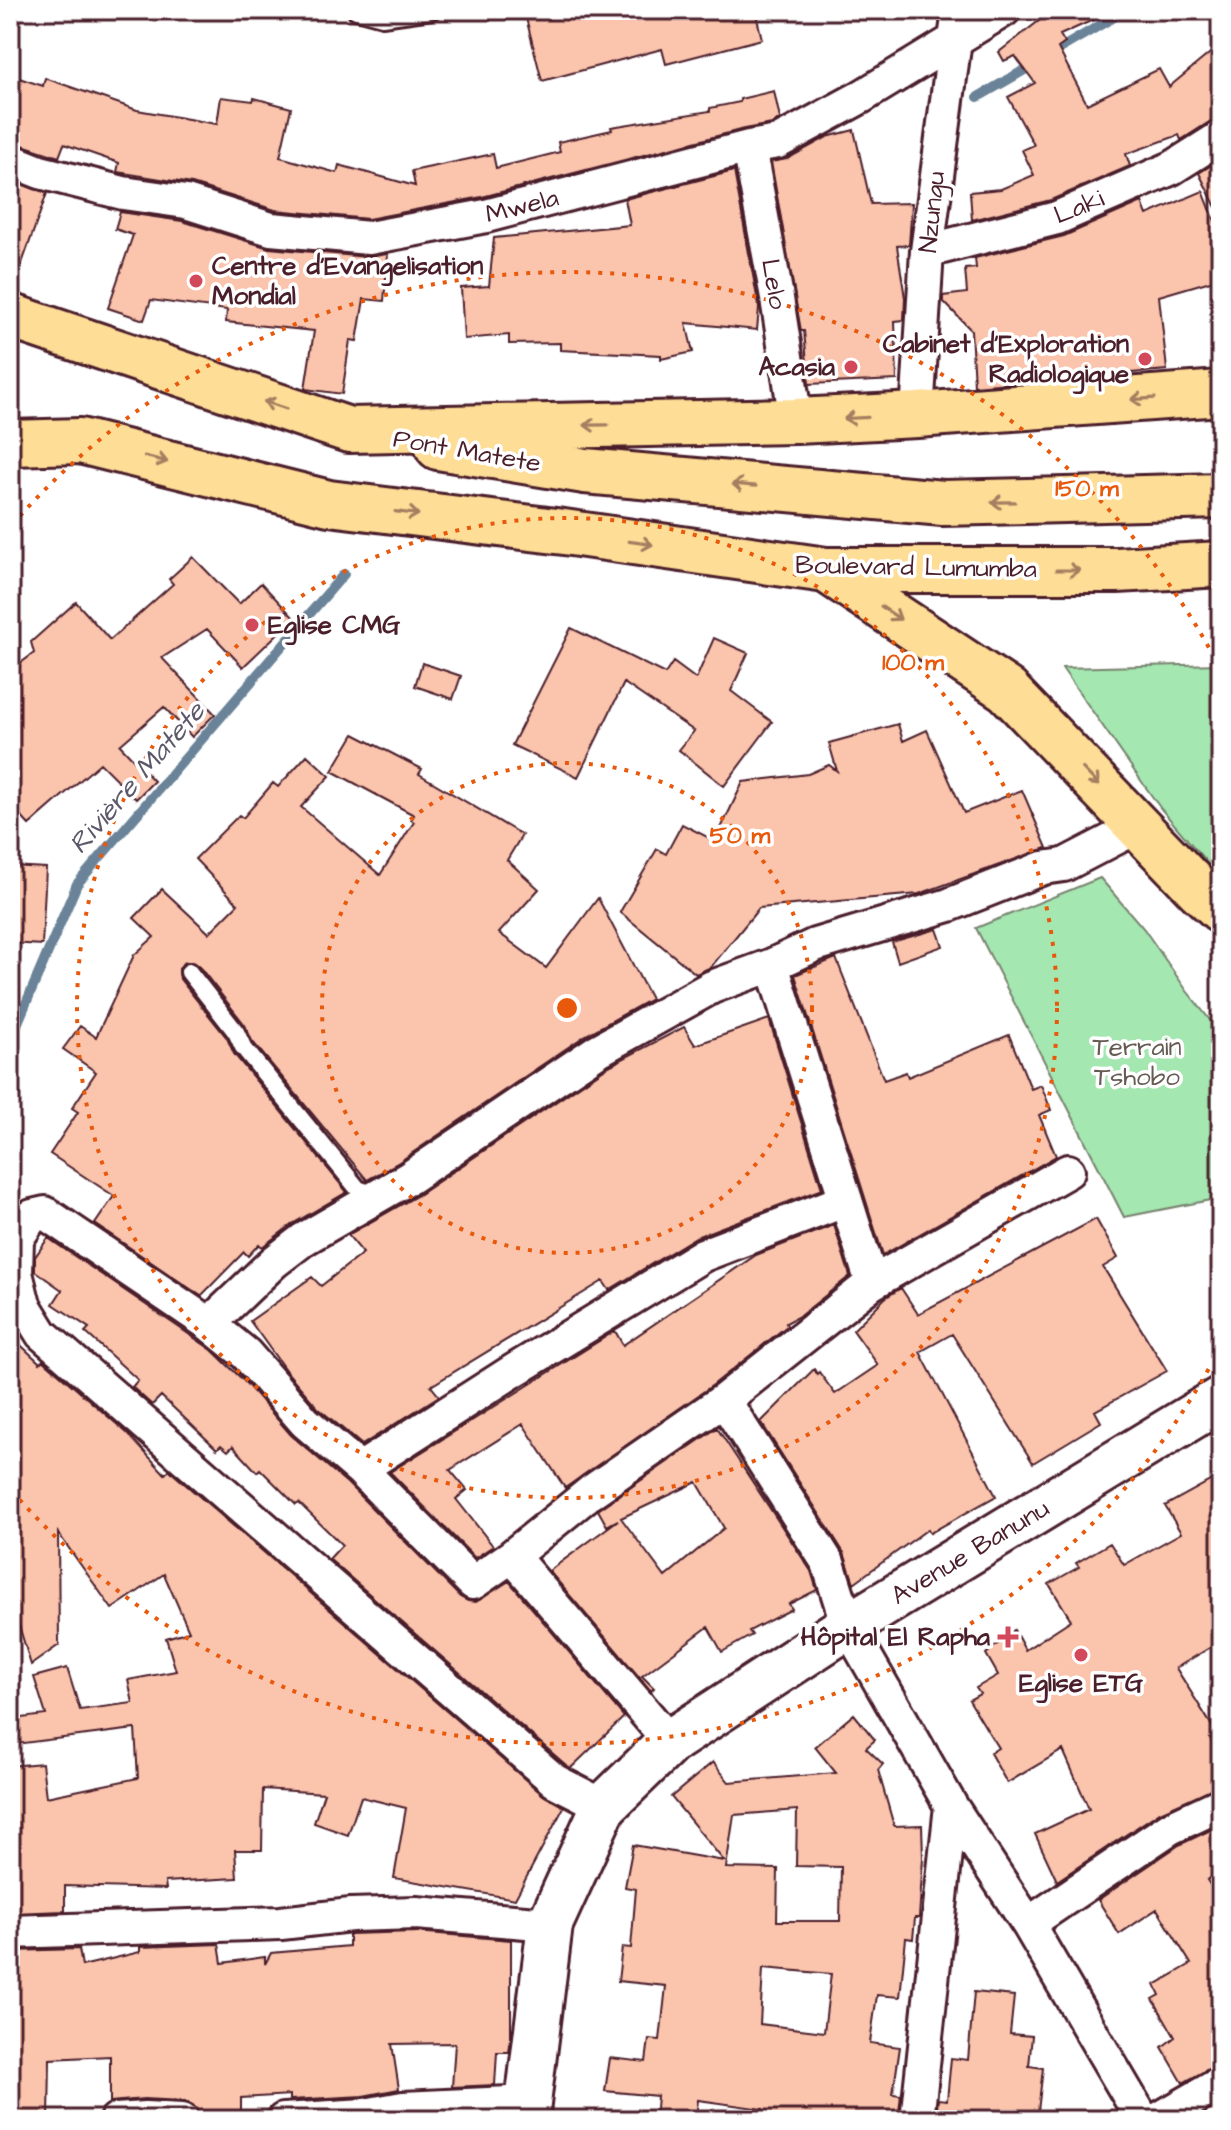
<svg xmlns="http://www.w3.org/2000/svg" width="1231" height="2130" font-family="'Architects Daughter',sans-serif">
<rect width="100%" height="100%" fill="#fff"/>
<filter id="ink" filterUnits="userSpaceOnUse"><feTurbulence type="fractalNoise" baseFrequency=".0125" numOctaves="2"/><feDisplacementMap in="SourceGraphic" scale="16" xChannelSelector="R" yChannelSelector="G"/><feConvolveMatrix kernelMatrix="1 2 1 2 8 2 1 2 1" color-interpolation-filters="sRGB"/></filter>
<g filter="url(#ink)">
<path fill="#a4e7b1" stroke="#77836e" stroke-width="2" d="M1221 664V879L1161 809 1062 668Z
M1100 878 1144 929 1187 991 1221 1034V1198L1124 1217 976 928Z"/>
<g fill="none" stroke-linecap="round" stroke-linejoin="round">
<path stroke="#6a8398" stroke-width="10" d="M1049 55 1126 10
M978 97 1035 64
M10 1041 77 884 344 574"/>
</g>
<path fill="#fac4ad" stroke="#4a1f2b" stroke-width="2" fill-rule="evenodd" d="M524 10H755L762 39 666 64 662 49 542 81Z
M1053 10H1115L1060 35 1065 43 1058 48 1087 104 1159 69 1169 87 1221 44V118L1211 121 1181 140 1179 135 1126 154 1130 166 1051 200 972 220 970 192 1001 189 1034 175 1022 150 1034 145 1008 97 1035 83 1015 56 1004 61 999 52Z
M10 75 43 86 45 78 137 110 217 124 221 97 253 101 254 98 291 108 280 157 337 173 339 165 415 186 412 171 493 154 496 168 560 152 558 142 612 130 611 127 710 111V108L740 102V99L774 91 780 119 772 124 744 129 482 197 368 219 275 210 192 184 117 172 119 163 64 144 59 157 10 141Z
M854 130 871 204 912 203 909 245 897 246 905 298 904 320 895 321 897 380 809 384 804 331H801L771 162 787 159 827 137Z
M1221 159V217L1199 173Z
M734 171 759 308 757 330 686 323 693 352 661 359V355L560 350V343L509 344V335L464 339 461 288 489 286 494 238 630 225 625 199Z
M10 180 47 193 14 286H10Z
M1203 191 1221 236V278L1159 296 1167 370 974 386 971 330 943 301V296L967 293 965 269 976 268 975 258 1064 236 1142 202 1147 215Z
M120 212 182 221 269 248 367 257 388 254 384 301 364 299 357 341 350 340 342 394 305 389 314 331 226 322 227 310 151 300 144 320 108 308 133 235 115 229Z
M193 557 239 604 261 583 294 618 243 667 207 629 162 658 215 714 192 737 164 707 120 745 154 781 136 799 100 763 29 825 10 804V671L34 653 31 642 76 602 110 640 173 584 169 579Z
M571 628 665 674 673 662 696 679 714 638 748 653 731 691 772 722 724 786 679 750 694 731 624 683 578 777 512 745Z
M422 663 461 676 453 699 415 686Z
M898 724 903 741 927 730 964 813 1022 790 1047 848 919 894 759 908 711 967 696 974 620 912 657 849 666 854 682 824 715 841 743 782 808 774 829 765 837 771 829 743Z
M354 734 422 769 419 774 522 835 507 860 539 889 499 933 546 968 598 898 651 999 586 1035 399 1162 367 1180 252 1041 245 1025 198 965 192 962 183 963 179 969 180 979 227 1038 234 1054 347 1192 294 1223 262 1247 259 1244 248 1256 244 1252 201 1296 95 1224 114 1196 50 1154 78 1112 72 1108 96 1072 63 1049 80 1026 96 1037 134 955 154 937 134 918 162 889 209 933 238 904 195 859 239 815 243 818 273 783 278 787 307 755 330 776 301 807 380 875 414 822 411 820 414 815 332 771Z
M10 866 46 868 42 945 10 943Z
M937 929 943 946 898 962 892 942Z
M836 958 884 1080 906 1072 908 1077 1009 1035 1031 1089 1041 1085 1051 1110 1039 1115 1056 1156 883 1255 795 975Z
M769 1019 822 1189 696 1237 609 1290 603 1281 431 1386 439 1396 362 1445 318 1408 286 1371 250 1321 312 1277 321 1286 363 1253 348 1235 420 1194 607 1067 684 1027 695 1045Z
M1096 1219 1118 1258 1103 1267 1167 1371 1095 1411 1101 1422 1033 1463 952 1334 920 1352 996 1496 930 1533 928 1529 854 1583 844 1553 761 1422 814 1369 817 1374 819 1372 835 1394 878 1365 853 1330 885 1298 901 1288 918 1314Z
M834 1225 850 1276 801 1315 786 1323 787 1326 713 1385 565 1488 523 1424 450 1470 467 1490 456 1499 493 1546 475 1558 390 1472 615 1331 623 1345 756 1255Z
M48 1238 212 1350 244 1381 291 1435 347 1483 460 1597 468 1601 476 1602 509 1581 624 1717 571 1768 566 1765 329 1559 342 1545 299 1503 296 1505 260 1469 257 1472 233 1446 228 1451 221 1445 217 1449 161 1396 152 1405 132 1387 138 1380 85 1332 89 1328 53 1304 62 1290 35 1271V1257Z
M10 1335 40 1363 43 1360 127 1433 165 1474 169 1470 543 1795 564 1807 515 1899 394 1878 406 1808 361 1797 348 1835 314 1823 324 1793 263 1789 262 1850H235L237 1878 165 1882 166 1889 65 1886V1911L11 1913 10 1766 42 1763 46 1797 138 1778 135 1729 16 1744 13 1719 46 1715 34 1677 67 1668 80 1710 133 1703 128 1680 176 1671 166 1638 189 1631 164 1574 112 1609 58 1533 59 1645 31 1665 10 1596Z
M717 1428 811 1571 817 1590 789 1604 792 1609 749 1631 752 1635 722 1652 708 1627 642 1676 654 1688 651 1691 549 1571 618 1520 607 1526 598 1510ZM697 1482 724 1528 665 1577 621 1518Z
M1221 1475V1641L1176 1668 1217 1734 1210 1738 1221 1759V1785L1160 1812 1057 1881 1035 1834 1089 1809 1063 1750 1007 1783 990 1753 998 1748 969 1700 980 1694 976 1688 998 1675 986 1654 1014 1630 1025 1650 1071 1620 1049 1584 1079 1567 1076 1563 1110 1543 1124 1565 1181 1533 1165 1506Z
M854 1714 875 1740 866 1748 883 1764 878 1770 894 1826 922 1825 923 1858 919 1918H915L913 1939 906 1938 900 1997 877 1995 870 2043 900 2047 893 2094 901 2095 898 2120H762L763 2109 698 2100 696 2120H655L657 2096 605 2091 610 2058 646 2062 649 2039 660 2040 666 1986 618 1981 622 1947 631 1948 636 1889 625 1887 633 1845 724 1861 671 1797 713 1762 729 1782 836 1773 815 1747ZM797 1810 796 1866 841 1867 840 1921H777L778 1869 726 1868 734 1815ZM763 1968 831 1974 824 2032 760 2024Z
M1221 1825V1872L1207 1880 1221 1901V2064L1212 2067 1183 2083 1162 2047 1175 2037 1153 1999 1160 1995 1155 1985 1191 1964 1157 1909 1119 1934 1098 1900 1179 1845Z
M416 1932 511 1940V2037L509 2052H497L495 2085 452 2087 455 2043 392 2044 399 2089 363 2096 290 2100V2095L241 2098V2120H201L198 2111 193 2105 183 2101 144 2099 110 2102V2056L50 2059 49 2120H10V2002L14 2001 12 1951 79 1949 82 1966 140 1952V1947L219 1944 222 1963 265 1957V1964L271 1953 349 1946V1934Z
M974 1992 1014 1996 1010 2034 1032 2036 1029 2066 1043 2068 1037 2120H936L938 2099 947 2100 951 2058 968 2060Z"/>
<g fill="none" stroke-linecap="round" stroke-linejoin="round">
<defs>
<path id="lane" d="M356 10 382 17 432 10
M189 972 236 1032 243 1047 358 1189 376 1195"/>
<path id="street" d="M749 147 776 292 796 421
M10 160 40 172 123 193 186 202 271 229 369 238 486 216 749 147 778 142 861 97 1004 10
M927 251 1057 218 1172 168 1221 137
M917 415 927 251 957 25
M772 965 872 1283
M209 1324 274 1262 304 1239 409 1178 597 1051 712 987 772 965 815 945 949 905 1043 868 1064 865 1139 826
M724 1400 828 1563 848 1626 951 1806 1028 1924 1143 2120
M360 1469 513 1371 703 1255 846 1200
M512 1556 670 1742
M604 1806 555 1781 42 1334 24 1305 16 1273 17 1239 32 1216 45 1213 209 1324 246 1354 305 1422 360 1469 473 1583 512 1556 592 1491 724 1400 872 1283 1068 1171
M1028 1924 1170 1828 1221 1804
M10 1932 281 1923 351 1915 416 1913 550 1924
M116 2120 145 2118 182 2120
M283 2120 365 2115 403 2108 528 2102
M917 2120 951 1806
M1157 2120 1221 2083"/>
<path id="secondary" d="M526 2120 550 1924 604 1806 670 1742 848 1626 1221 1399"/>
<path id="highway" d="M10 316 349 430 796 421 917 415 1221 393
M10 443 80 441 329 503 564 532 826 570H1117L1221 564
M438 447 585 471 943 503 1221 496
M826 570 1007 690 1199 890 1221 910"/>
</defs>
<use href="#lane" stroke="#4a1f2b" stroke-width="22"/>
<use href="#street" stroke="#4a1f2b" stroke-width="38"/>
<use href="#secondary" stroke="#4a1f2b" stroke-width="50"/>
<use href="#highway" stroke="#4a1f2b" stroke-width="50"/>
<use href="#lane" stroke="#fff" stroke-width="16"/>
<use href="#street" stroke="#fff" stroke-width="32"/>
<use href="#secondary" stroke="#fff" stroke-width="44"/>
<use href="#highway" stroke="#fedd96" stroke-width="44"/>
</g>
<defs><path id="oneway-shaft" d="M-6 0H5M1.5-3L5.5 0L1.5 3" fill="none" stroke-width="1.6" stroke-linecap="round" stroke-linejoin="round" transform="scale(2)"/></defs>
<g stroke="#a47e60">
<use href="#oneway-shaft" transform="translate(1143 399) rotate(176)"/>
<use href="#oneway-shaft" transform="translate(275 405) rotate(-161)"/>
<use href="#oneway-shaft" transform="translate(856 418) rotate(177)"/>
<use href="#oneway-shaft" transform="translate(596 425) rotate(179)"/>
<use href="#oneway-shaft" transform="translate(156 459) rotate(14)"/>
<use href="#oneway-shaft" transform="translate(744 485) rotate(-175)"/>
<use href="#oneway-shaft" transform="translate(1003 502) rotate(179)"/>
<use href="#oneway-shaft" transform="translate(407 513) rotate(7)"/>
<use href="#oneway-shaft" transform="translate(641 543) rotate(8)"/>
<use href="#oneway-shaft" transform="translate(1068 570)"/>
<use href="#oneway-shaft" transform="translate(891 613) rotate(34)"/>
<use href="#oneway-shaft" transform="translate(1091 777) rotate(46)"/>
</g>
</g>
<g fill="none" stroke="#e8590c" stroke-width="4" stroke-dasharray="4 8">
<circle cx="567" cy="1008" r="245"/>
<circle cx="567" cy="1008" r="490"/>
<path d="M1220 1348A736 736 0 0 1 12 1491M12 525A736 736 0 0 1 1220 668"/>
</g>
<g fill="#d1495b" stroke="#fff" stroke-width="3">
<circle cx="196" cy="281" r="8"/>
<circle cx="1145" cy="359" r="8"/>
<circle cx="851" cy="367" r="8"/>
<circle cx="252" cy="625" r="8"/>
<path d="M1004 1625h8v8h8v8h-8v8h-8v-8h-8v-8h8z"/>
<circle cx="1081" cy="1655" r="8"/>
</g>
<g text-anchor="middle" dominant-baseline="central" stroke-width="7" stroke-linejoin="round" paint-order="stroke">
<g font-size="26" fill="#4a1f2b" stroke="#fff">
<text transform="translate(522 206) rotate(-14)">Mwela</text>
<text transform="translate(1079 207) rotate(-22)">Laki</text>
<text transform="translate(932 212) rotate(-84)">Nzungu</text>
<text transform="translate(774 284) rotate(80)">Lelo</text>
<text transform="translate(467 451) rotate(10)">Pont Matete</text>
<text transform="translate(916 567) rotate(1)">Boulevard Lumumba</text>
<text transform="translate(970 1552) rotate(-31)">Avenue Banunu</text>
</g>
<g font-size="26" font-weight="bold" fill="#4a1f2b" stroke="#fff" text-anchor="end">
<text x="212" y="266" text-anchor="start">Centre d'Evangelisation<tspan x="212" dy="30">Mondial</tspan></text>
<text x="1129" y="344">Cabinet d'Exploration<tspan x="1129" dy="30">Radiologique</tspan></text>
<text x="835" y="367">Acasia</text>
<text x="268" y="625" text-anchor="start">Eglise CMG</text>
<text x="990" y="1637">Hôpital El Rapha</text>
<text x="1081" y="1683" text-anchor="middle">Eglise ETG</text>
</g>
<g font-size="26" fill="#655b53" stroke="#fff">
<text x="1137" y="1047">Terrain<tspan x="1137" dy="30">Tshobo</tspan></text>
</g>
<g font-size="28" font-style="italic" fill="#5d596a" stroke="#fff">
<text transform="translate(137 778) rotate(-49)">Rivière Matete</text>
</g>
</g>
<circle cx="567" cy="1008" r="12" fill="#e8590c" stroke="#fff" stroke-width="4"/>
<g font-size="24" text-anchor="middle" font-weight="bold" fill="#e8590c" stroke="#fff" stroke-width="7" stroke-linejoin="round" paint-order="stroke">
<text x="1087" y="496">150 m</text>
<text x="913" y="670">100 m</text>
<text x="740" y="843">50 m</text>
</g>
<rect width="1231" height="2130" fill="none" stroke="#fff" stroke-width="40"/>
<rect x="20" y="20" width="1191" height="2090" fill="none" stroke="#4a1f2b" stroke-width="3" filter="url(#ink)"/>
</svg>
